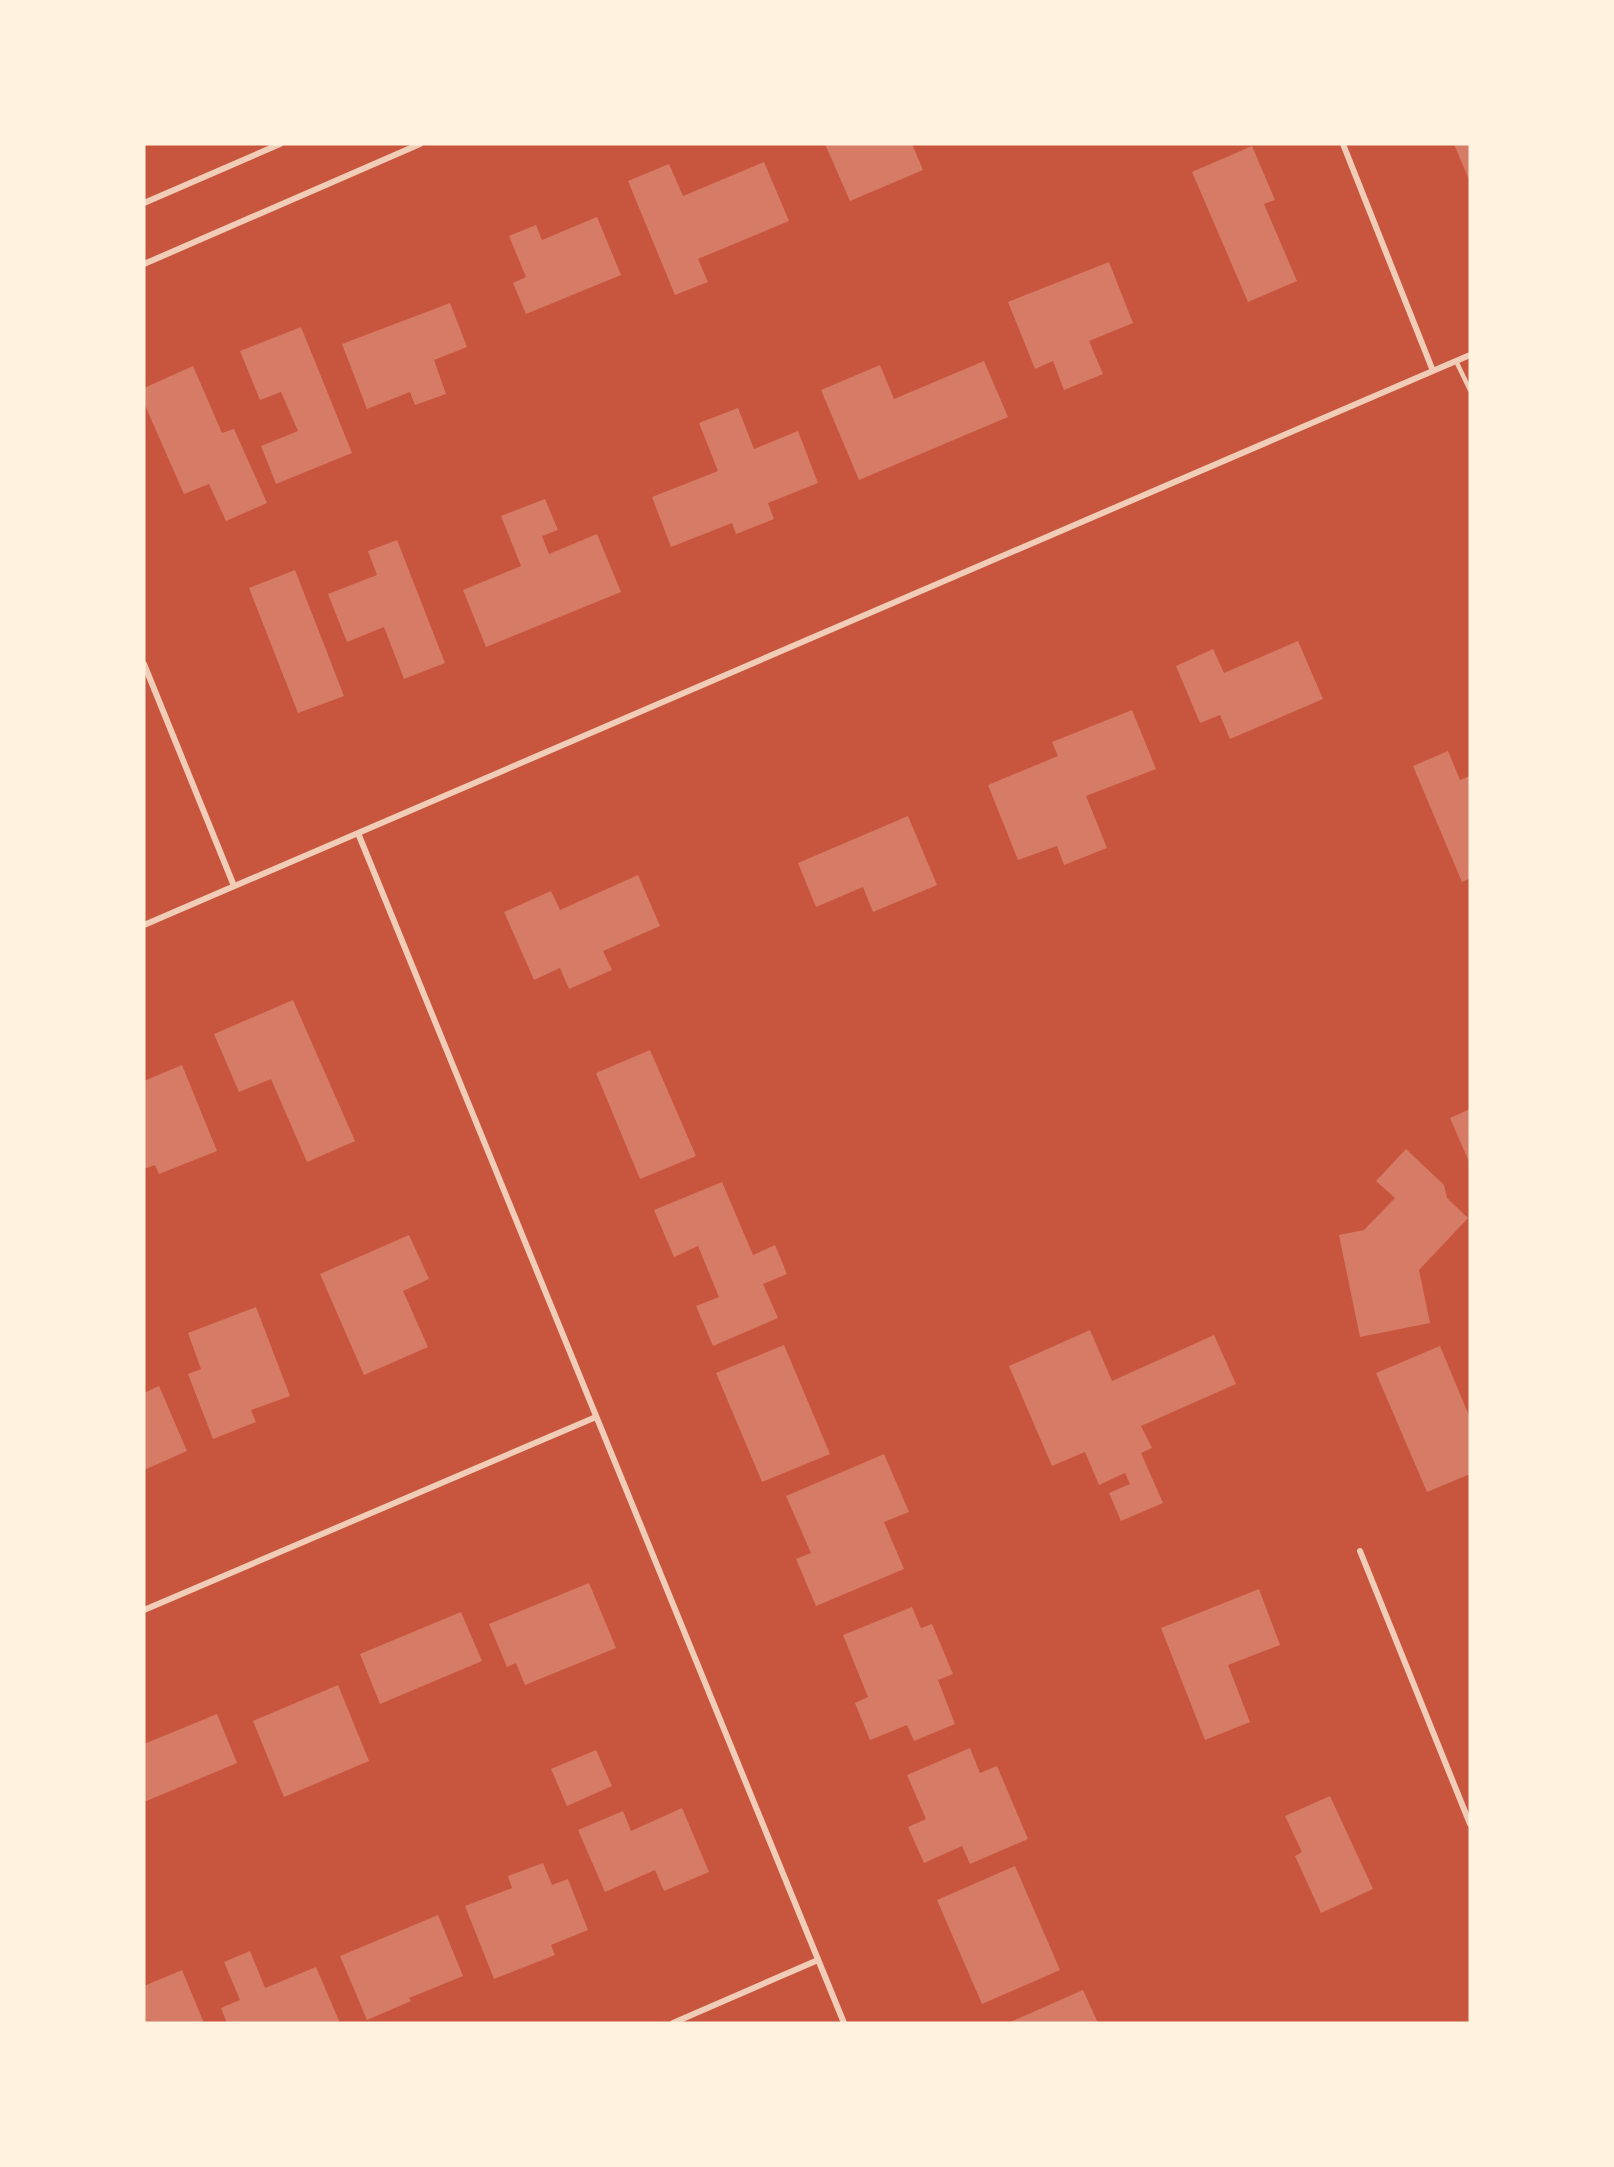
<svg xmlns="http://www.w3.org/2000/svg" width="1614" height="2167" font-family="Lato,sans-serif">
<rect width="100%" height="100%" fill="#c8553d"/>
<path fill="#d67c66" d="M825 144H912L923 170 850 201Z
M1454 144H1470V182Z
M1252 146 1275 200 1264 204 1297 281 1248 302 1192 172Z
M764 162 789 221 698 259 708 282 675 295 628 181 669 164 683 196Z
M597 217 621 275 526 314 513 283 526 277 509 236 536 225 542 240Z
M1109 262 1133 323 1089 341 1103 374 1064 390 1053 361 1035 369 1008 302Z
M450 303 467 347 434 360 446 394 415 405 410 392 367 409 342 344Z
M301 327 352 453 276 484 261 446 298 431 281 392 260 400 240 351Z
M984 361 1008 417 859 480 821 390 880 365 894 399Z
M193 366 222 433 234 429 267 503 226 521 209 484 184 494 144 403V388Z
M738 408 754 449 798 431 818 483 768 503 774 519 736 534 732 523 671 547 652 497 718 471 699 423Z
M545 499 558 530 542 536 549 554 597 534 621 592 486 647 463 590 521 566 501 516Z
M397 540 445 663 404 679 384 627 347 642 328 594 377 575 368 551Z
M295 570 344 696 298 713 249 588Z
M1298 641 1323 699 1230 739 1220 715 1200 723 1176 666 1213 649 1224 673Z
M1132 710 1156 769 1086 796 1107 848 1064 865 1057 846 1018 860 988 785 1058 756 1052 742Z
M1448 751 1460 780 1470 776V878L1462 882 1413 766Z
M908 816 937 885 873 912 863 887 816 907 798 863Z
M638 875 660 926 603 951 612 970 569 989 560 968 534 980 504 912 551 891 560 910Z
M293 1000 355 1141 307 1162 271 1079 239 1092 214 1034Z
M650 1050 696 1156 640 1179 596 1073Z
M182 1065 217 1151 159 1174 155 1165 144 1169V1081Z
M1470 1109V1164L1450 1118Z
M1406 1149 1444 1185 1447 1198 1468 1218 1419 1270 1430 1323 1360 1337 1339 1235 1364 1230 1395 1198 1376 1181Z
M722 1182 753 1255 775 1245 787 1274 763 1284 778 1318 713 1346 696 1306 719 1297 698 1246 674 1257 654 1210Z
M409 1235 429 1279 403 1291 428 1347 364 1375 320 1274Z
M256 1307 290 1396 251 1410 256 1422 213 1439 188 1374 201 1369 188 1333Z
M1090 1330 1112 1381 1214 1335 1236 1384 1141 1426 1152 1448 1141 1453 1163 1503 1121 1521 1109 1493 1130 1484 1125 1473 1099 1485 1085 1452 1052 1466 1009 1366Z
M784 1345 830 1454 762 1482 716 1373Z
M1440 1346 1470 1418V1474L1427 1492 1376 1373Z
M159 1386 187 1451 144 1470V1393Z
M884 1454 909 1512 884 1522 904 1569 816 1606 796 1559 811 1553 786 1496Z
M589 1583 616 1648 525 1685 516 1663 507 1667 489 1624Z
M1259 1589 1280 1645 1228 1665 1250 1722 1205 1740 1161 1628Z
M912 1607 921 1628 932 1624 953 1674 938 1680 955 1724 914 1741 907 1725 870 1740 855 1703 868 1697 843 1635Z
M461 1612 482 1661 380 1704 360 1654Z
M338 1685 369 1761 284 1797 253 1721Z
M217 1714 237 1763 144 1802V1744Z
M970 1748 980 1773 997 1766 1028 1839 970 1864 962 1846 924 1863 908 1827 926 1819 907 1775Z
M596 1750 612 1786 567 1806 551 1769Z
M1330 1796 1373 1889 1321 1913 1295 1856 1302 1852 1285 1816Z
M682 1808 709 1872 664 1891 655 1870 605 1892 578 1830 623 1811 631 1831Z
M543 1863 552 1885 568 1879 588 1930 551 1945 555 1955 494 1979 465 1906 512 1888 508 1876Z
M1015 1866 1060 1970 982 2004 937 1900Z
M438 1915 463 1976 409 1998 411 2001 367 2020 340 1956Z
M250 1951 265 1988 316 1967 340 2023H227L221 2008 240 2000 224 1962Z
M182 1970 204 2023H144V1986Z
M1083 1990 1098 2023H1008Z"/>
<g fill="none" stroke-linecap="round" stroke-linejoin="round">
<path stroke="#f1ccb7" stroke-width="4.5" d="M1456 361 1470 390"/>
<path stroke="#f1ccb7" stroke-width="6" d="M1343 144 1433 371
M144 203 280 144
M144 264 420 144
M144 664 234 886
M358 833 844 2023
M144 925 1470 355
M1360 1551 1470 1824
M144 1610 596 1417
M673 2023 818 1960"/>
</g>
<rect width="1614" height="2167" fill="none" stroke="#fff3e0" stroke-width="291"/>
</svg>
